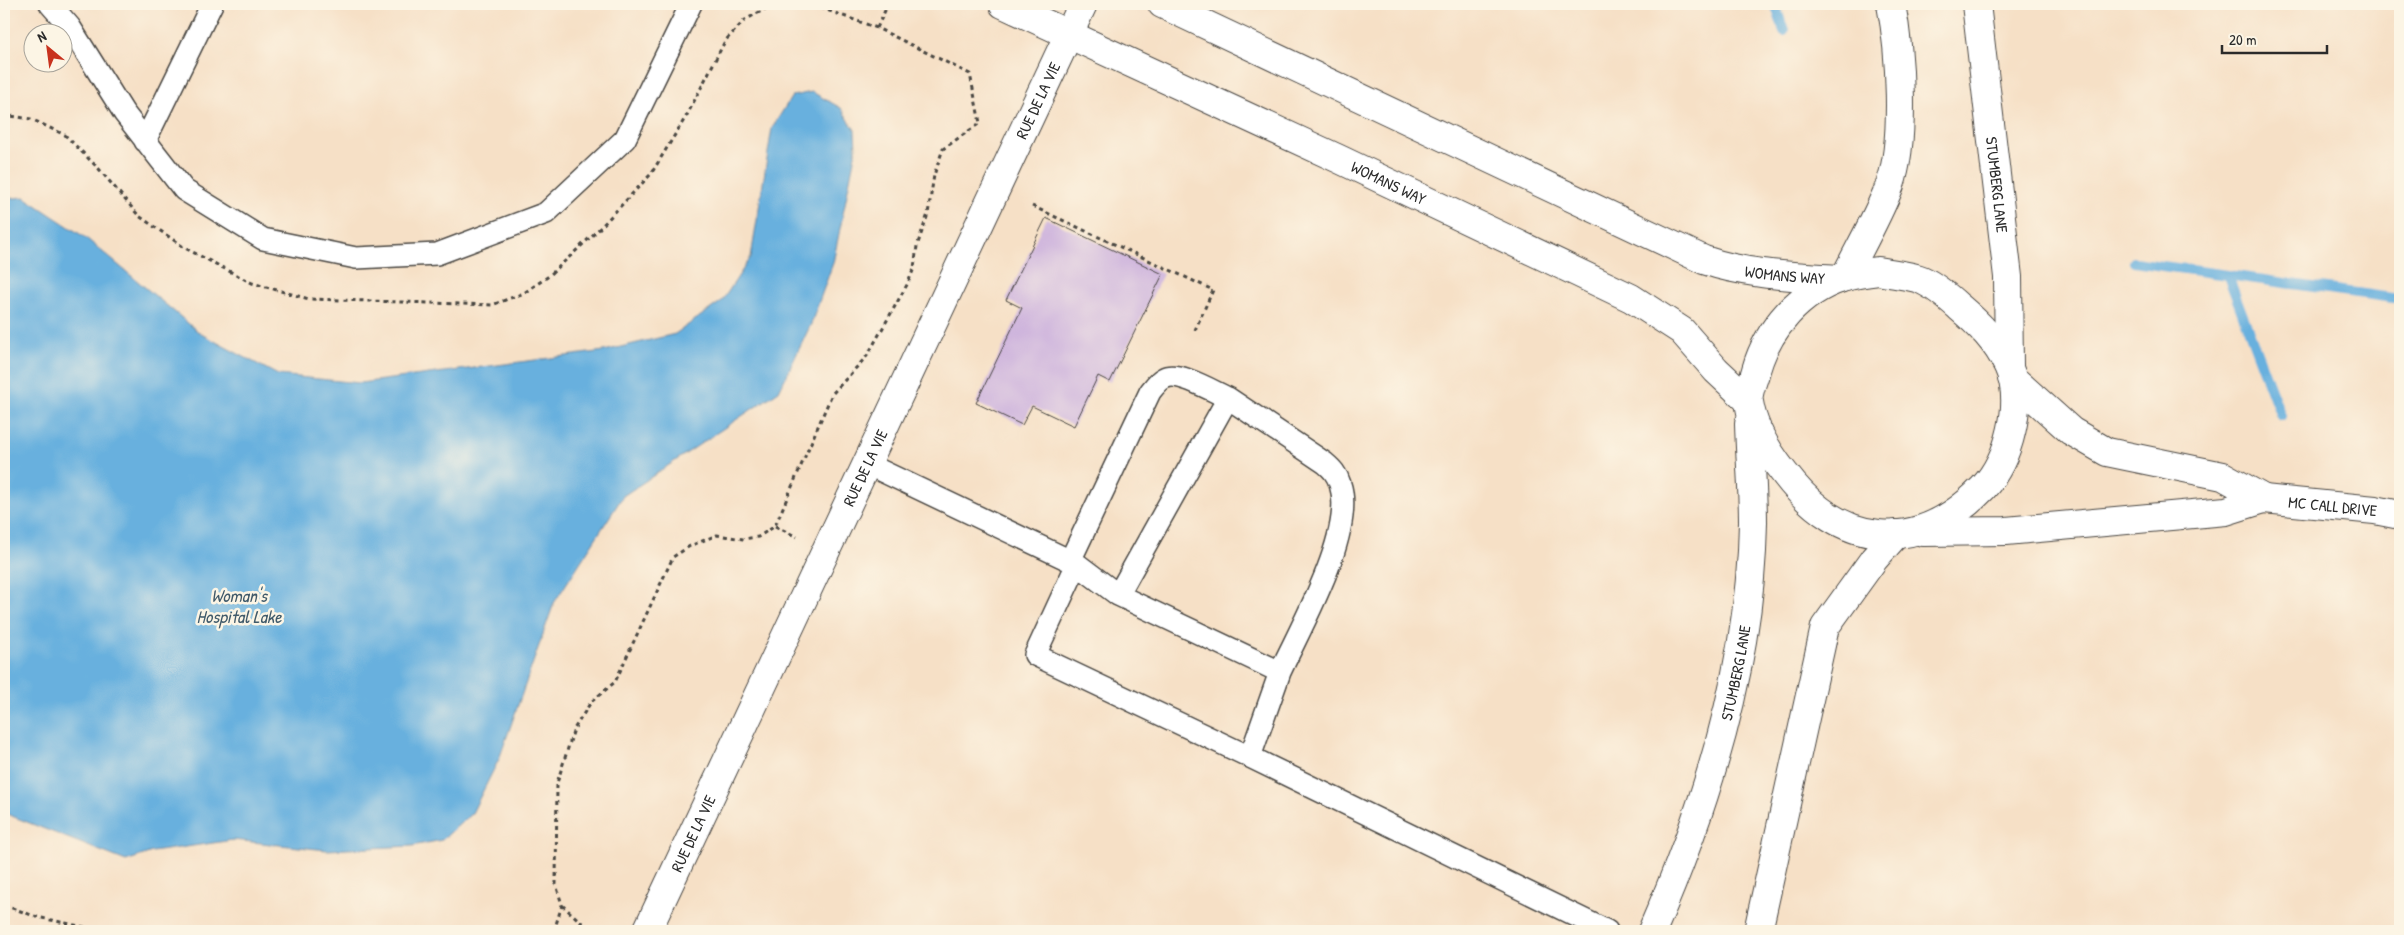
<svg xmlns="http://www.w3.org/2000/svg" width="2404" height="935" font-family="'Patrick Hand',sans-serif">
<rect width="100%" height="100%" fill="#fcf5e5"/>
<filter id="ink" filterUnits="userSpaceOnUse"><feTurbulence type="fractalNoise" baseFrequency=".02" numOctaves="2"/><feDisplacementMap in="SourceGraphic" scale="10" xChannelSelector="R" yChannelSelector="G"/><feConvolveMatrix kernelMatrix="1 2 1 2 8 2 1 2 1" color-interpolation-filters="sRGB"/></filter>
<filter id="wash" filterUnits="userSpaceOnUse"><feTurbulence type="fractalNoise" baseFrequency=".0096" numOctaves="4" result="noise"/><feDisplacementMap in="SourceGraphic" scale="20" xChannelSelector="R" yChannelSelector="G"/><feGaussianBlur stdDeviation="1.12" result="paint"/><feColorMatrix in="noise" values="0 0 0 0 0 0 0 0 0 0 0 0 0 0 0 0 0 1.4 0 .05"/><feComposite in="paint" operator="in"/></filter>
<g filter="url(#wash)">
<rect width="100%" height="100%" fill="#f6e0c6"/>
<path fill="#67b0de" stroke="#496e84" d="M812 92 841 108 855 130 856 150 833 263 811 324 779 391 623 496 554 603 499 759 472 813 442 840 412 846 327 850 233 840 152 852 126 861 4 813V199L24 197 86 238 201 334 278 375 360 383 604 351 675 334 722 301 751 257 772 128 792 96Z"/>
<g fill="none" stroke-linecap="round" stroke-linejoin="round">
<path stroke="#67b0de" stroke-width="10" d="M1775 4 1784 31
M2134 262 2400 299
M2228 276 2281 416"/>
</g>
<g id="blocks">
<path fill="#ceb4dd" d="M1046 218 1163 274 1110 382 1098 376 1074 426 1032 406 1022 425 976 403 1022 308 1006 300Z"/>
</g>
</g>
<g filter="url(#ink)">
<use href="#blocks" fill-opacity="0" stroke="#494642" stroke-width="1"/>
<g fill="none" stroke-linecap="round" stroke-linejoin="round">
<defs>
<path id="lane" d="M50 4 70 27 124 113 184 190 263 239 356 258 437 254 546 213 625 139 691 4
M145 141 212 4
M867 464 1077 564 1118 595 1280 672 1250 757 1607 931
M1070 561 1150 392C1154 387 1158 381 1164 378 1178 370 1214 392 1228 398
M1077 564 1035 655 1250 757
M1118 595 1228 398 1325 463C1332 469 1337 474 1340 484 1356 532 1300 628 1280 672"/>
<g id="street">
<path id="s1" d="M1003 4 1339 159 1631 298 1682 331 1716 370 1748 400"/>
<path id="s2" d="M1162 4 1704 260C1747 275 1793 276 1839 279"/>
<path id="s3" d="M2264 499 2375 510 2400 515"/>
<path id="s4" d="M647 931 1083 4"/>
</g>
<g id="secondary">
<path id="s5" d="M1976 4 2008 277 2009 367"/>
<path d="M1878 271C1892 274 1910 275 1922 280 1935 286 1948 297 1959 307 1979 324 1997 342 2008 366 2025 402 2009 460 1983 488 1917 556 1841 548 1785 474 1769 454 1753 428 1749 402 1747 393 1754 379 1756 370 1768 328 1800 292 1842 278 1853 274 1866 273 1878 271Z"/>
<path d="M1845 277C1860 247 1878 216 1890 185 1906 140 1900 50 1891 4"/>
<path d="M1923 532 2006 531 2226 511 2264 499 2223 476 2107 452 2071 431 2012 378"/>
<path id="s6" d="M1652 931C1708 803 1751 663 1753 522 1753 490 1750 457 1749 424"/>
<path d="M1758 931 1825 627 1874 559 1896 534"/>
</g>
</defs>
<use href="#lane" stroke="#494642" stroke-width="24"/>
<use href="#street" stroke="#494642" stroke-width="30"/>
<use href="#secondary" stroke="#494642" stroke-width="30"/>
<path stroke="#494642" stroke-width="3" stroke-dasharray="4 4" stroke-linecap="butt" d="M877 28 888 4
M4 115 31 119 65 135 99 169 139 216 185 248 252 283 309 299 492 305 524 293 549 276 597 231 651 174 687 115 725 41 745 20 767 8 796 4
M1032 206 1213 290 1195 330
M775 526 797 537
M4 905 37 917 103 931
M562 905 591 931
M554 931 562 905 556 884 557 783 574 729 591 702 615 682 673 557 690 546 717 535 743 539 758 537 775 526 832 394 867 356 908 283 914 268 917 246 928 214 934 175 943 149 980 123 970 74 877 28 810 4"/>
<use href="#lane" stroke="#fff" stroke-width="21"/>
<use href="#street" stroke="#fff" stroke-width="28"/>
<use href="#secondary" stroke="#fff" stroke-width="28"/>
</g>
</g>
<g text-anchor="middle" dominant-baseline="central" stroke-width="5" stroke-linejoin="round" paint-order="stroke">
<g font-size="16" fill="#2b2b2b" stroke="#fcf5e5">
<text stroke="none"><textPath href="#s4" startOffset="918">RUE DE LA VIE</textPath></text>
<text stroke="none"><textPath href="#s1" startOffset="425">WOMANS WAY</textPath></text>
<text stroke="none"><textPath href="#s5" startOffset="182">STUMBERG LANE</textPath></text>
<text stroke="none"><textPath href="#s2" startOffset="682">WOMANS WAY</textPath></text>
<text stroke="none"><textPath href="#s4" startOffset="512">RUE DE LA VIE</textPath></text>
<text stroke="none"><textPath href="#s3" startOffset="69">MC CALL DRIVE</textPath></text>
<text stroke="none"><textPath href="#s6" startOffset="272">STUMBERG LANE</textPath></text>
<text stroke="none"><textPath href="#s4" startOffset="108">RUE DE LA VIE</textPath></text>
</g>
<g font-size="18" font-style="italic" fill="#405a6a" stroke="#fcf5e5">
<text x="239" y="595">Woman's<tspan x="239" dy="21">Hospital Lake</tspan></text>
</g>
</g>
<rect width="2404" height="935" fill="none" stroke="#fcf5e5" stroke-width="20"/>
<g transform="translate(48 48) rotate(331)"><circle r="24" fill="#fcf5e5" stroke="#a8a49b"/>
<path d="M0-4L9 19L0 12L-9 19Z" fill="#c8321e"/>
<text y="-8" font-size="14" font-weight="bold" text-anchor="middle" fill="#2b2b2b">N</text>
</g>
<path d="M2222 45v8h105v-8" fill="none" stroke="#2b2b2b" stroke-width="2.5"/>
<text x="2229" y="45" font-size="15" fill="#2b2b2b" stroke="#fcf5e5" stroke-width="4" paint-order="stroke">20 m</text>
</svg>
